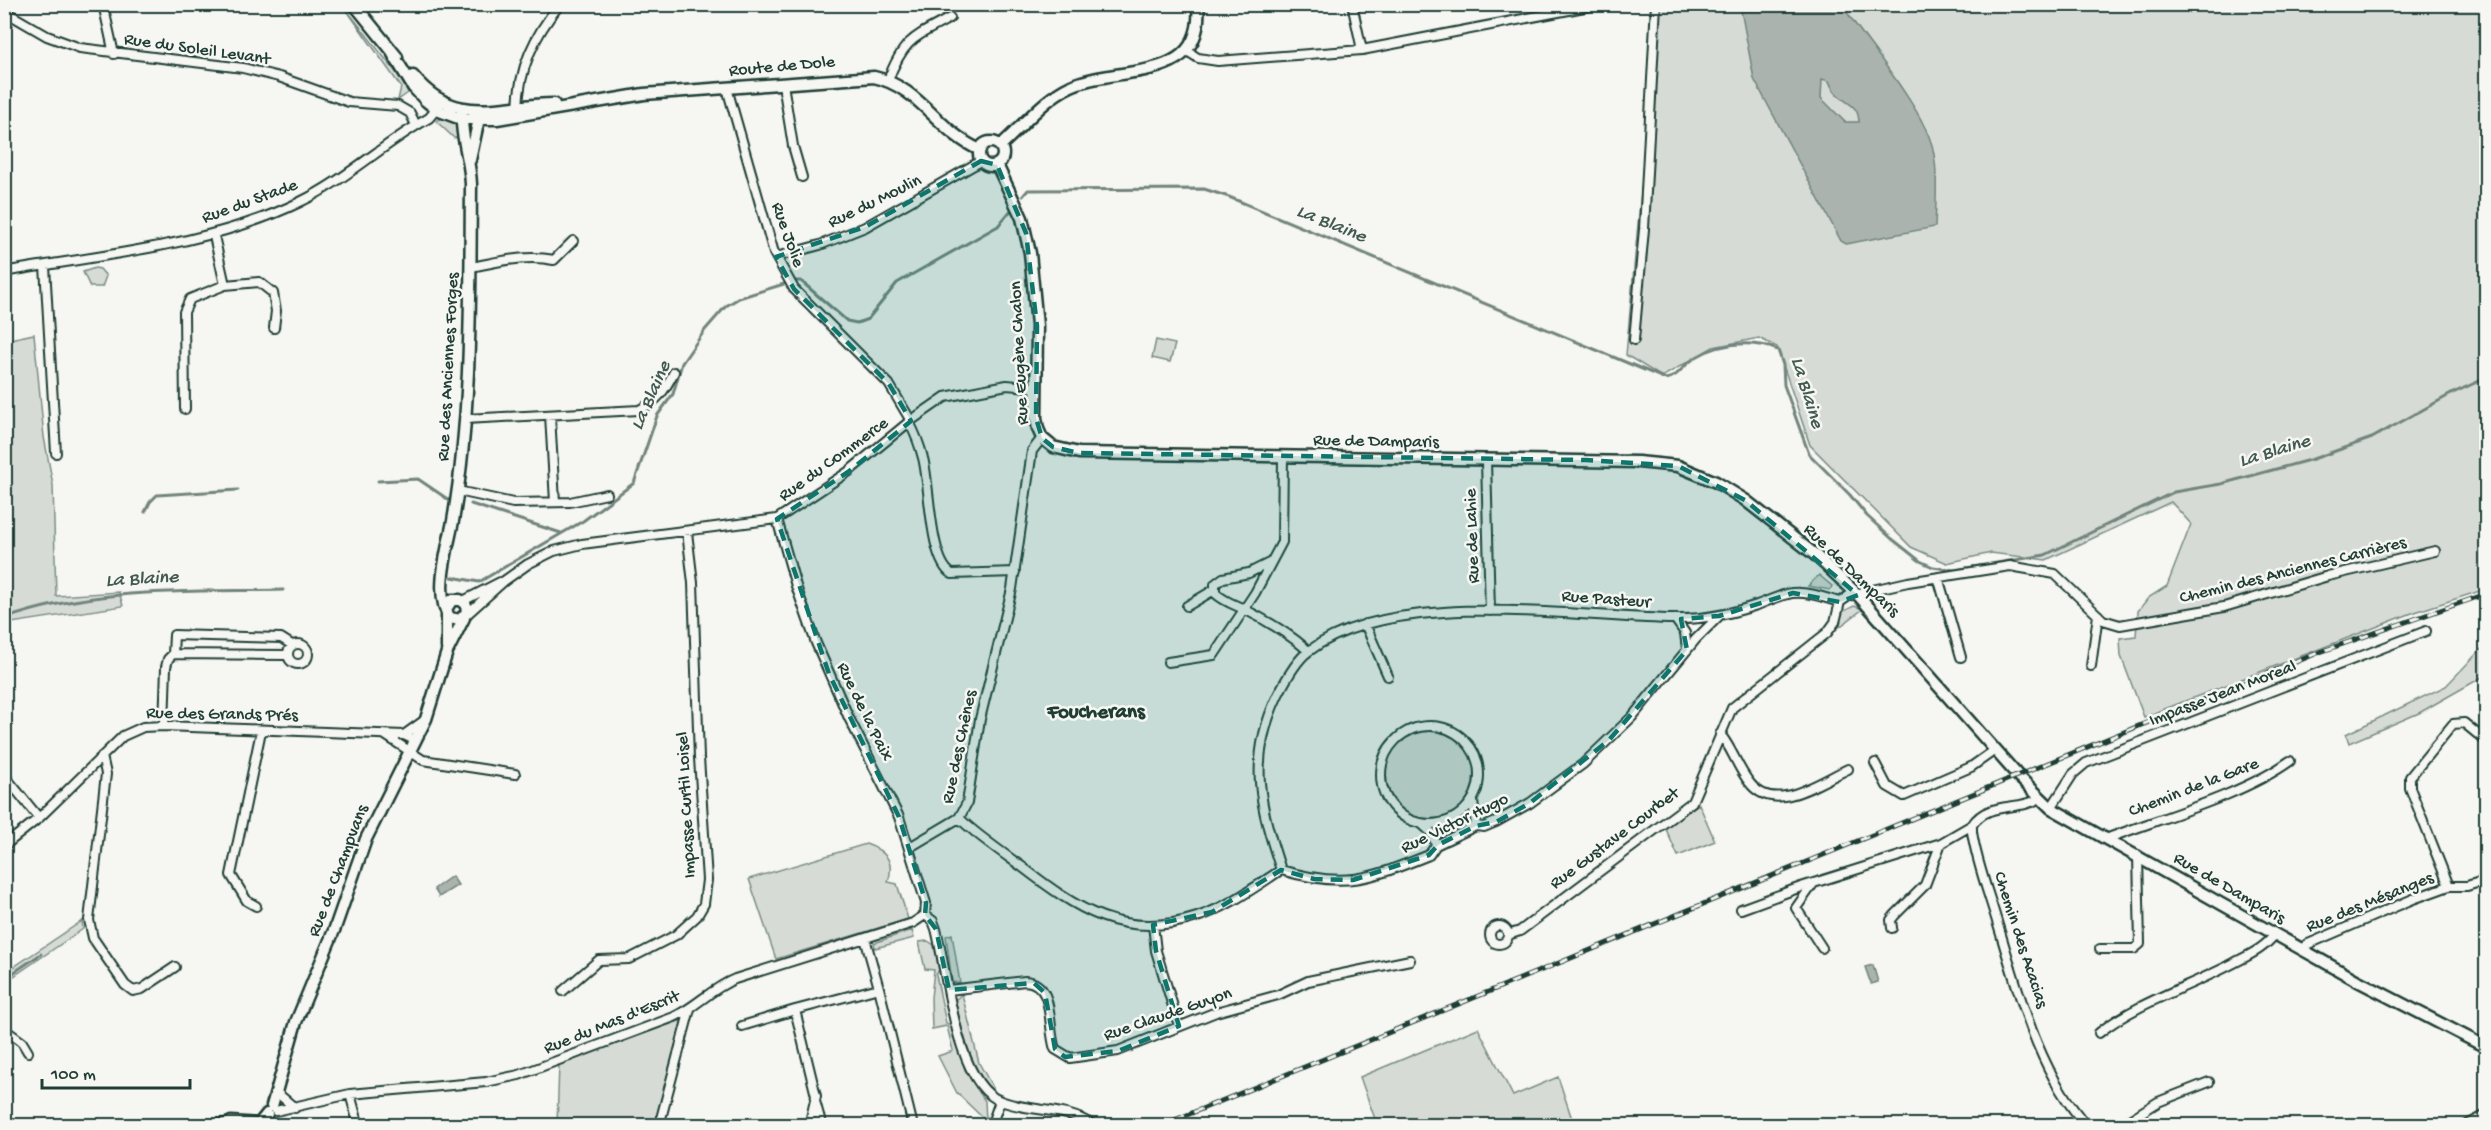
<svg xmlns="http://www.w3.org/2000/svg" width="2491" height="1130" font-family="'Gochi Hand',sans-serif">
<rect width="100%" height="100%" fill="#f6f6f2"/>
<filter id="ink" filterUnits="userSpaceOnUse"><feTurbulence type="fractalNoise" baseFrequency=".0167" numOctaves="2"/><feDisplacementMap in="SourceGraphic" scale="12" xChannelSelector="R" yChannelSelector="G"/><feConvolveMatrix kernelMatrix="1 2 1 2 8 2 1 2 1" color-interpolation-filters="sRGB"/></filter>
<g filter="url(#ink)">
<path fill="#d6dbd6" stroke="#7a8c85" stroke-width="1.5" d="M343 5 406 85 408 93 398 100 401 87Z
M1658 5H2486V589L2412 613 2144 717 2121 656 2120 638 2136 636 2138 611 2148 598 2167 586 2191 524 2171 502 2046 560 1991 553 1947 563 1911 547 1810 445 1777 347 1759 338 1713 347 1662 377 1626 355Z
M444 117 454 122 460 137 454 138 436 121Z
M95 268 100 269 106 276 102 287H90L83 272Z
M34 334 44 437 53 485 56 596 119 592 123 606 5 624V340Z
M1156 340 1175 344 1170 362 1152 358Z
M1819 575 1832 586 1830 590 1808 586Z
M1854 606 1863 609 1838 628 1842 612Z
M2486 644V675L2419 713 2349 743 2346 734 2446 686Z
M1385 775a45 45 0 1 1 90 0a45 45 0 1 1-90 0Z
M1699 804 1715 841 1678 856 1665 827Z
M1461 818 1468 820V826L1439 836 1442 827Z
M866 844C886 851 895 861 888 882L897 884 908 919 776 959 749 879Z
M82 921 83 929 5 982V973Z
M912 930 914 938 875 948 874 943Z
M952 934 960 983 952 982 946 936Z
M928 941 934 945 939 970 936 975 946 1023 951 1025 965 1070 985 1101 986 1121 957 1093 938 1056 953 1051 947 1026 932 1029 931 998 934 970 925 969 919 942Z
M962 994 979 1063 993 1088 991 1090C969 1064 963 1033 955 1000Z
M682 1020 656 1125 557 1126 559 1064Z
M1478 1028 1513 1096 1558 1077 1574 1125 1403 1126 1401 1121 1375 1119 1360 1077Z"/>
<path fill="#aab3ae" stroke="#72847d" stroke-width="1.5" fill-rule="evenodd" d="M1740 5H1837L1846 11C1870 46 1916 101 1930 139 1939 162 1936 202 1935 227L1846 244 1841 241 1754 79ZM1822 79 1829 81C1838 106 1858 98 1859 122H1845L1821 98Z
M452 876 458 885 439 897 434 889Z
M1873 965 1878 982 1871 984 1865 967Z"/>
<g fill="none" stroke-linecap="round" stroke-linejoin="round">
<path stroke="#72847d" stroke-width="3" d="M1023 196 1028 190 1204 189 1229 197 1666 379C1677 377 1680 370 1688 363 1711 344 1750 338 1778 350L1783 365 1784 385 1809 454 1850 495 1867 516 1891 538 1920 561 1933 567 1954 570 2045 555 2174 492 2221 484 2313 459 2372 438 2453 393 2486 378
M795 281H801L847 321 857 323 868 319 897 283 998 226 1012 209
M378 481 418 479 449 500
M471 504 561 533
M145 512 150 502 157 495 238 490
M452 577 479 582 583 521 634 483 657 416 673 394 682 363 705 330 726 306 739 298 784 284
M4 619C93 587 190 592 283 590
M4 979 41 954"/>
<defs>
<path id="street" d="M103 4 114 54
M1352 4 1362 50
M4 11 47 36 80 48 243 68 279 77 349 102 398 106 410 113 416 125
M1187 51 1198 58 1218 61 1362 50 1600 4
M888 80C904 39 913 38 950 18
M783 84 793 146 802 177
M727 88 774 253 794 289 889 384 911 421
M518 109C519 68 534 36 560 4
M214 236 225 285
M776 257 820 245 865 227 981 161
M45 266 56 453
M470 267C499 262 525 254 554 260L573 241
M4 272C101 255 212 245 300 202 346 180 384 143 429 118L439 106
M1634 340 1644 229 1656 4
M185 409 184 312 190 299 225 285 259 282 273 293 276 311 274 328
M550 415 555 502
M465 419 639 410C658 401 665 390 674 372
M909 422C915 433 920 446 923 458 930 483 929 562 952 574L1015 572
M1042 438 1032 451 1012 589 980 719 967 803 959 818C978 836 1000 851 1021 866 1077 909 1123 941 1197 917 1228 907 1255 887 1281 870 1345 889 1369 879 1429 855L1436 845 1476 826 1484 827 1496 822 1530 803 1583 764 1632 717 1696 639 1719 616
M1486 460 1490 611
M458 491 513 503 570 502 607 494
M777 519 796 586 816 643 849 718 899 817 926 903 925 915
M1271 562 1249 573 1223 578 1215 584V593C1225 602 1233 604 1244 609 1262 618 1295 637 1308 651
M1938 577 1961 657
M463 601 500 582
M1187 606 1214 590
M466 615 504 581 528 564 554 551 582 544 777 519 848 472 909 422 945 397 1007 385 1037 388
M1675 619 1685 633 1687 650
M1365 624 1388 676
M288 654a10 10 0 1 1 20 0a10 10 0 1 1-20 0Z
M173 654 174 635 281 638 292 645
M1168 662 1214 655 1255 593 1282 542 1283 457
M2091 666 2098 615
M164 726 166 667 168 659 173 654 288 655
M1381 775a49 49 0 1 1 98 0a49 49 0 1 1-98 0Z
M1720 734C1732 748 1737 767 1749 782 1774 816 1819 782 1848 769
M385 735 423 760 515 774
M404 735 425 720
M102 756 106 774 89 920 93 938 125 985 133 991 142 989 175 967
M1875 763 1887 786 1904 796 1971 767 1995 750
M4 775 39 818
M2040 798C2018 812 1989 800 1972 825V832C1977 864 1989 894 1998 925 2019 993 2038 1072 2087 1126
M1473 801 1476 826
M2051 808 2073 774 2086 763 2426 631
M1422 824 1432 833 1436 845
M2106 839C2163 817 2241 796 2290 761
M4 846 39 818 123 736 143 727 164 726 404 735 415 740
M910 847 959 818
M1281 870C1260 806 1247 759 1278 695 1285 681 1296 660 1309 651 1391 588 1574 617 1673 619 1702 620 1730 614 1757 605 1768 601 1780 595 1792 593 1807 591 1825 598 1840 602
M1813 884 1796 908 1822 948
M2449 886 2410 788V777L2453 724 2464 723 2486 741
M256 906 247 901 231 875 261 731
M1741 909 1801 887 1941 843 1972 825
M925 915 933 921 936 929C947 970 955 1085 1001 1101 1032 1113 1065 1106 1094 1126
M1153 925 1156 951 1179 1026
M1490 935a9 9 0 1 1 18 0a9 9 0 1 1-18 0Z
M1892 928 1891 920 1895 915 1925 885 1941 843
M1508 935 1520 931 1692 802 1732 708 1827 633 1835 622 1840 602 1850 595 1908 582 2010 566 2055 574 2103 620 2120 625 2224 607 2328 576 2435 551
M865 938 879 988
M2100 949H2134L2140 944 2138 855
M2302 949 2306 945 2413 899 2449 886H2467L2486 880
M949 990 1025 981C1056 983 1047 1027 1055 1049L1070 1058 1118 1051 1216 1012 1278 995 1308 981 1410 960
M563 991 599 960 629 959 676 935 697 916 704 904 707 880 699 758 693 583 687 532
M742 1026 795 1010
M4 1029 22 1042 28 1052
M2099 1033C2136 1003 2191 986 2234 963 2249 955 2265 948 2275 934
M276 1092 295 1108
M350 1094 359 1126
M815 1101 822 1126
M276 1111 350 1094 486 1082 519 1075 674 1017C696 1007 712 988 735 979L913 923 925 915
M205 1126 231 1122
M659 1126 690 1009
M809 1126 816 1096 795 1010 879 988 913 1126
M991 1126 1000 1101
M2120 1126 2158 1102 2209 1082
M2465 1126 2486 1115"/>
<path id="secondary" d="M354 4 397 57
M393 54 413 87 426 101 437 110 461 119H497L644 94 874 77C920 87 937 131 980 150
M413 76C456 128 498 104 554 104
M979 154a12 12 0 1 1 24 0a12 12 0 1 1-24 0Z
M1000 146C1023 126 1043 99 1071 86 1120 64 1205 86 1198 4
M470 160 480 114
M997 165 1022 218 1030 253 1037 326 1036 418 1038 429 1042 438 1053 447 1079 453 1638 462 1678 466 1716 482 1745 500 1814 554 1858 595 2019 777 2051 808 2358 981 2486 1047
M446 609 452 600H460L466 605 467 612 460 620 450 618C433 595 448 548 453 521 472 410 470 296 471 184 470 158 460 136 462 109
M447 648V614
M272 1106 296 1022 335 928 366 839 426 719 447 652 464 618
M231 1122 259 1124 267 1114"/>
</defs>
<use href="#street" stroke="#1f3d34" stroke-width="12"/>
<use href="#secondary" stroke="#1f3d34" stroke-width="15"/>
<use href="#street" stroke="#f6f6f2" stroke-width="8"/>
<use href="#secondary" stroke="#f6f6f2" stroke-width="10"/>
<defs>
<path id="rail" d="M1160 1126 2320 652 2486 594"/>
</defs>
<use href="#rail" stroke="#1f3d34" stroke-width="5"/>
<use href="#rail" stroke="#f6f6f2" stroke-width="3" stroke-dasharray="9" stroke-linecap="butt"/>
</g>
</g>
<path fill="#0f766e" fill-opacity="0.2" stroke="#0f766e" stroke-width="4.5" stroke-dasharray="12 8" stroke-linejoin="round" d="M981 161 997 165 1026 233 1037 326 1036 418 1042 438 1053 447 1079 453 1586 460 1678 466 1745 500 1858 595 1840 602 1793 593 1719 616 1681 619 1687 650 1609 740 1530 803 1496 822 1476 826 1438 845 1429 855 1353 880 1314 879 1281 870 1212 912 1153 925 1156 951 1179 1026 1118 1051 1065 1057 1055 1049 1045 993 1034 983 949 990 936 929 925 915 926 903 899 817 829 674 777 519 848 472 911 421 889 384 794 289 776 257 865 227Z"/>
<g text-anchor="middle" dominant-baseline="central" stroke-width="5" stroke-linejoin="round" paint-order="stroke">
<g font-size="18" fill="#1f3d34" stroke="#f6f6f2">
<text transform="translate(197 50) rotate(8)">Rue du Soleil Levant</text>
<text transform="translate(782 67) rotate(-5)">Route de Dole</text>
<text transform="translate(250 202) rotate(-20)">Rue du Stade</text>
<text transform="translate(875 202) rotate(-26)">Rue du Moulin</text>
<text transform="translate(787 235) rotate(70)">Rue Jolie</text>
<text transform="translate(1020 353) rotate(-93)">Rue Eugène Chalon</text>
<text transform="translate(449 367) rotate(-87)">Rue des Anciennes Forges</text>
<text transform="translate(1376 442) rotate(1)">Rue de Damparis</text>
<text transform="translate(834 460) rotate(-36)">Rue du Commerce</text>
<text transform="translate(1473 536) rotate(-92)">Rue de Lahie</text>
<text transform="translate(1851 571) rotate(44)">Rue de Damparis</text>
<text transform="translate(2293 571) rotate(-14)">Chemin des Anciennes Carrières</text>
<text transform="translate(1606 600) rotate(4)">Rue Pasteur</text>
<text transform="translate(2223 694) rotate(-21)">Impasse Jean Moreal</text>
<text transform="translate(864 712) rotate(64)">Rue de la Paix</text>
<text transform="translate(222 715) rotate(1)">Rue des Grands Prés</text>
<text transform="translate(960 747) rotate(-78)">Rue des Chênes</text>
<text transform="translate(2194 788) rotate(-21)">Chemin de la Gare</text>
<text transform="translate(687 805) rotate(-93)">Impasse Curtil Loisel</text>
<text transform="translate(1455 824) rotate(-26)">Rue Victor Hugo</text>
<text transform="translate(1615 839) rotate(-37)">Rue Gustave Courbet</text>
<text transform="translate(339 871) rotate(-69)">Rue de Champvans</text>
<text transform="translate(2229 889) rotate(30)">Rue de Damparis</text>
<text transform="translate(2370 903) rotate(-22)">Rue des Mésanges</text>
<text transform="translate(2020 940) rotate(72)">Chemin des Acacias</text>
<text transform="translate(1168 1015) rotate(-19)">Rue Claude Guyon</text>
<text transform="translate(612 1023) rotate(-22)">Rue du Mas d'Escrit</text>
</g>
<g font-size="20" font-style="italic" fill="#425a52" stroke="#f6f6f2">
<text transform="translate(1331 225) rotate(22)">La Blaine</text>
<text transform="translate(1806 393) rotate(73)">La Blaine</text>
<text transform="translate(652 396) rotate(-66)">La Blaine</text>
<text transform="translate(2275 452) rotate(-17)">La Blaine</text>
<text transform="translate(142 580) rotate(-3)">La Blaine</text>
</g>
<g font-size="21" font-weight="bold" fill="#1f3d34" stroke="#f6f6f2">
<text x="1096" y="713">Foucherans</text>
</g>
</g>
<rect width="2491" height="1130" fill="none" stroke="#f6f6f2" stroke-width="24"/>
<rect x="12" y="12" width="2467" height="1106" fill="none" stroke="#1f3d34" stroke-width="2" filter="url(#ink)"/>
<path d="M42 1079v9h148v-9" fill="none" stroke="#1f3d34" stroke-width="3"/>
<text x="51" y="1079" font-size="18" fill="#1f3d34" stroke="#f6f6f2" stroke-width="4.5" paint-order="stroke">100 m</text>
</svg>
